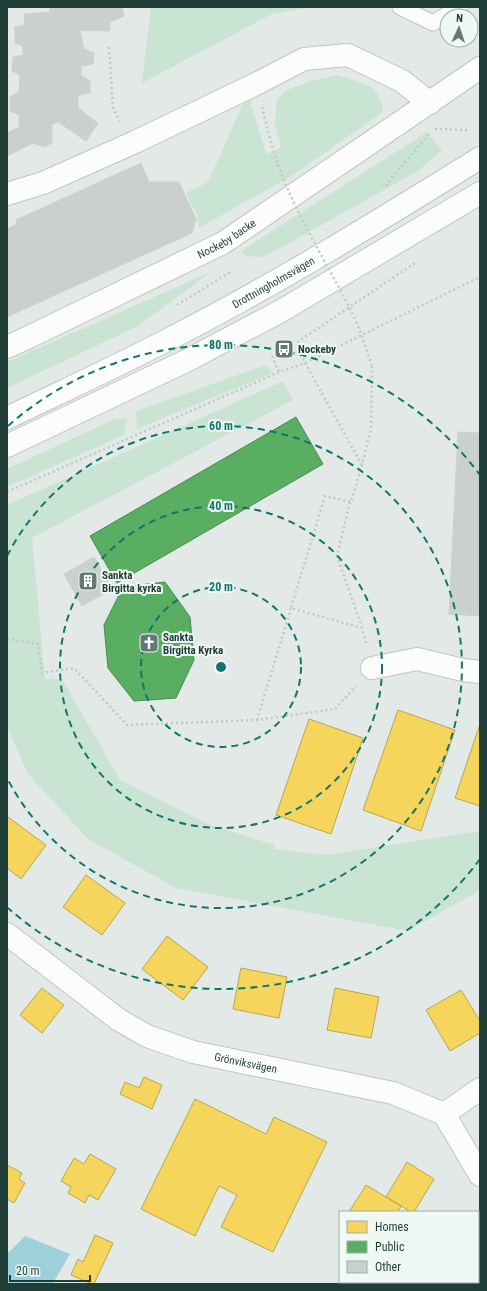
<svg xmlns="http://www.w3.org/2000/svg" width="487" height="1291" font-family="'Roboto Condensed',sans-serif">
<rect width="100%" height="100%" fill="#e2e9e6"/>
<path fill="#cae4d3" d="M151 7H312L272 14 142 83Z
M337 75C346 78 367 83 373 89 379 94 383 104 383 112L293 175 199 228 197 215 186 193 208 182 243 104 250 100 266 154 281 148 275 124 277 99 287 90 312 81Z
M427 132 442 150 418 171 273 252 260 257 246 256 241 251Z
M211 272 138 326 7 388V362Z
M266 365 272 373 137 429 136 411Z
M283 381 293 400 32 538 45 679H62L120 780 208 824 275 845 274 849 326 855 480 831V890L408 931 176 888 88 839 28 774 7 727V505Z
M127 418 124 435 7 487V469L115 419Z"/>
<path fill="#9ed0dc" d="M25 1236 70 1254 53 1283 55 1284H7V1252L10 1251Z"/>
<path fill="#f6d55c" stroke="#b5a851" d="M398 710 455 730 421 831 363 810Z
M309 719 363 738 331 834 276 815Z
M480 724V806L455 798Z
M8 817 46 845 21 879 7 868V819Z
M86 875 125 903 102 935 63 907Z
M167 936 208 967 183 1000 142 969Z
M241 968 287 977 279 1018 233 1009Z
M42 988 64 1005 42 1033 20 1015Z
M335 988 379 997 371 1038 327 1030Z
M461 990 480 1021V1033L450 1051 426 1010Z
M144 1077 162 1085 152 1109 120 1094 125 1082 139 1088Z
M195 1099 266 1134 274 1117 327 1142 273 1252 221 1227 237 1195 219 1186 195 1236 141 1209Z
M90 1154 116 1169 98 1200 89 1195 85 1203 68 1193 71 1187 61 1181 74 1158 84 1164Z
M407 1162 434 1179 414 1212H411L386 1197Z
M7 1165 22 1173 19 1179 25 1183 14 1203 7 1199Z
M366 1185 401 1206 398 1212H349Z
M478 1230 480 1231V1284H457L456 1282H478Z
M95 1235 113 1243 94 1284H92L71 1275 78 1259 83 1262Z"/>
<path fill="#5aae61" stroke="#488c54" d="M296 417 323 464 117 583 90 536Z
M165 582 190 617 194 660 176 698 134 701 108 668 104 625 123 587Z"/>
<path fill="#c9d0cd" stroke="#cbd2cf" d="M49 7H122L124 16 110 22V31L53 30Z
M51 12 53 30 80 31 84 49 94 53 93 64 81 66V75L90 81V93L78 95V108L98 123 86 141 58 122 52 124V143L44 147 33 143 7 156V133L19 127V115L10 111V97L19 92 20 75 12 71 13 57 23 55V46L15 43V27L25 25 24 14Z
M141 163 149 182H179L196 219 192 233 7 317V229L17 224 16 220Z
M458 432 480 433V616L449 614Z
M94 557 112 589 82 606 64 574Z"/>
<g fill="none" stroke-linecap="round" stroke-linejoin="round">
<defs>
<path id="service" d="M400 7 433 23 460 7"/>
<g id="minor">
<path d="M7 194 43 183 135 142 256 84 304 59 348 55 402 81 430 103"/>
<path id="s1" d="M7 347 29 337 223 243 480 68"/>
<path d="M372 668 417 659 463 670 480 672"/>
<path id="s2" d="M7 934 119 1020 147 1036 193 1052 393 1093 444 1114 480 1175"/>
<path d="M444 1114 480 1089"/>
</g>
<g id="secondary">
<path id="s3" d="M7 418C63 391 120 365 175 336 280 282 380 220 480 158"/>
<path d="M7 446 188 360 281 311 480 193"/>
</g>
</defs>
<use href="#service" stroke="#bfc6c3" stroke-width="17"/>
<use href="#minor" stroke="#bfc6c3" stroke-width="24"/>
<use href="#secondary" stroke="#bdc7c3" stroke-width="24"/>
<path stroke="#bfcac7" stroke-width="2.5" stroke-dasharray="2 3" stroke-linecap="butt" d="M109 47 113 109 120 121
M262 107 272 146
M435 129 469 130
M386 186 391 178 430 133
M177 305 229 273 228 269
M272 356 279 372
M362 465 305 363 296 343 415 263
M7 492 279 372 305 363 480 277
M350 502 337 556 362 627
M7 639 38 644 42 673 74 668 127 725 257 720 335 709 356 686
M366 643 362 628 291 608 325 496 351 502 362 465 371 429 372 365
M257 720 291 608"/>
<use href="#service" stroke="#fbfcfb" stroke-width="15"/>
<use href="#minor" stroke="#fbfcfb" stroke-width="22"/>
<use href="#secondary" stroke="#fbfcfb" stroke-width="22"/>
<path stroke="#bfcac7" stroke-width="2.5" stroke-dasharray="2 3" stroke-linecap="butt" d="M272 146C290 208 327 261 355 319 362 334 366 350 372 365"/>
</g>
<g fill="none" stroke="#0f766e" stroke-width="2" stroke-dasharray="7 5">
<circle cx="221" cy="667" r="80"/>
<circle cx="221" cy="667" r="161"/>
<path d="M7 556A241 241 0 1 1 7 778"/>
<path d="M480 859A322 322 0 0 1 8 908M8 426A322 322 0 0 1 480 475"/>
</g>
<defs>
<symbol id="bus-square" viewBox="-11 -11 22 22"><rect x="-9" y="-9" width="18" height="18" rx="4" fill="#637a74" stroke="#f0f8f4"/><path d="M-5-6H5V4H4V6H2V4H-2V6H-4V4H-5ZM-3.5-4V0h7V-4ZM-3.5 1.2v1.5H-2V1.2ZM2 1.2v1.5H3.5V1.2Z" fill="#fff"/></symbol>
<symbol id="building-square" viewBox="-11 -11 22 22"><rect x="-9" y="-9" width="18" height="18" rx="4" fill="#637a74" stroke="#f0f8f4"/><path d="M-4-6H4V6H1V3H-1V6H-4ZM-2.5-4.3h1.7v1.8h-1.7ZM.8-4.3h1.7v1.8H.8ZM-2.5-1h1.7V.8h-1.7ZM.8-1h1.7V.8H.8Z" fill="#fff"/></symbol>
<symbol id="church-square" viewBox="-11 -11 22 22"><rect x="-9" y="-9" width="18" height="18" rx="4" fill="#637a74" stroke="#f0f8f4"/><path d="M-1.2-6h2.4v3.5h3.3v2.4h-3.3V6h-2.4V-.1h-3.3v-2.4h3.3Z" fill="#fff"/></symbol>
</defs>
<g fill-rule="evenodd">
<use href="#bus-square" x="273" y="338" width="22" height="22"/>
<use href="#building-square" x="77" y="570" width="22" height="22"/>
<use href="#church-square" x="138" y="632" width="22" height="22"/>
</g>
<g text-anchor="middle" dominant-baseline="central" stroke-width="4" stroke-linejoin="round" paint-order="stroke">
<g font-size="11" fill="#1e3e37" stroke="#f0f8f4">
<text stroke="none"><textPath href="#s1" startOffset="245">Nockeby backe</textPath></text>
<text stroke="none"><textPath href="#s3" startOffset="299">Drottningholmsvägen</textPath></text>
<text stroke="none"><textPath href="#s2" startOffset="276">Grönviksvägen</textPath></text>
</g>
<g font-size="11" font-weight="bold" fill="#1e3e37" stroke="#f0f8f4" text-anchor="start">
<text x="298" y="349">Nockeby</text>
<text x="102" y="575">Sankta<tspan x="102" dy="13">Birgitta kyrka</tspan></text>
<text x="163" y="637">Sankta<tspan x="163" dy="13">Birgitta Kyrka</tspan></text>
</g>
</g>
<circle cx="221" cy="667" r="6" fill="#0f766e" stroke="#f0f8f4" stroke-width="2"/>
<g font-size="12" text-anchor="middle" font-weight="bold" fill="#0f766e" stroke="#f0f8f4" stroke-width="4" stroke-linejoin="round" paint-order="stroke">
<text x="221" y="349">80 m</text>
<text x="221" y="430">60 m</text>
<text x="221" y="510">40 m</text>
<text x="221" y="591">20 m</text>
</g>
<rect width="487" height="1291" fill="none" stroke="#1e3e37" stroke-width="16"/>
<rect x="339" y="1211" width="140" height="72" fill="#f0f8f4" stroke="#9caea8"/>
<rect x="347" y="1221" width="20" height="12" fill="#f6d55c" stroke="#9caea8"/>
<text x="375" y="1231" font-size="12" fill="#1e3e37">Homes</text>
<rect x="347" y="1241" width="20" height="12" fill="#5aae61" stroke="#9caea8"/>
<text x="375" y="1251" font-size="12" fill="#1e3e37">Public</text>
<rect x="347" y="1261" width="20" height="12" fill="#c9d0cd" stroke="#9caea8"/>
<text x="375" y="1271" font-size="12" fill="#1e3e37">Other</text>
<g transform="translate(459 28) rotate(3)"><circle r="19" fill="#f0f8f4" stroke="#9caea8"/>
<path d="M0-3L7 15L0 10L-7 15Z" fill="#637a74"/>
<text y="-6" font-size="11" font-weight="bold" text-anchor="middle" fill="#1e3e37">N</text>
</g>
<path d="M10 1275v6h80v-6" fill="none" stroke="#1e3e37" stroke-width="2"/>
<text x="16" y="1275" font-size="12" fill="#1e3e37" stroke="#f0f8f4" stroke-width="3" paint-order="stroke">20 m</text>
</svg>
